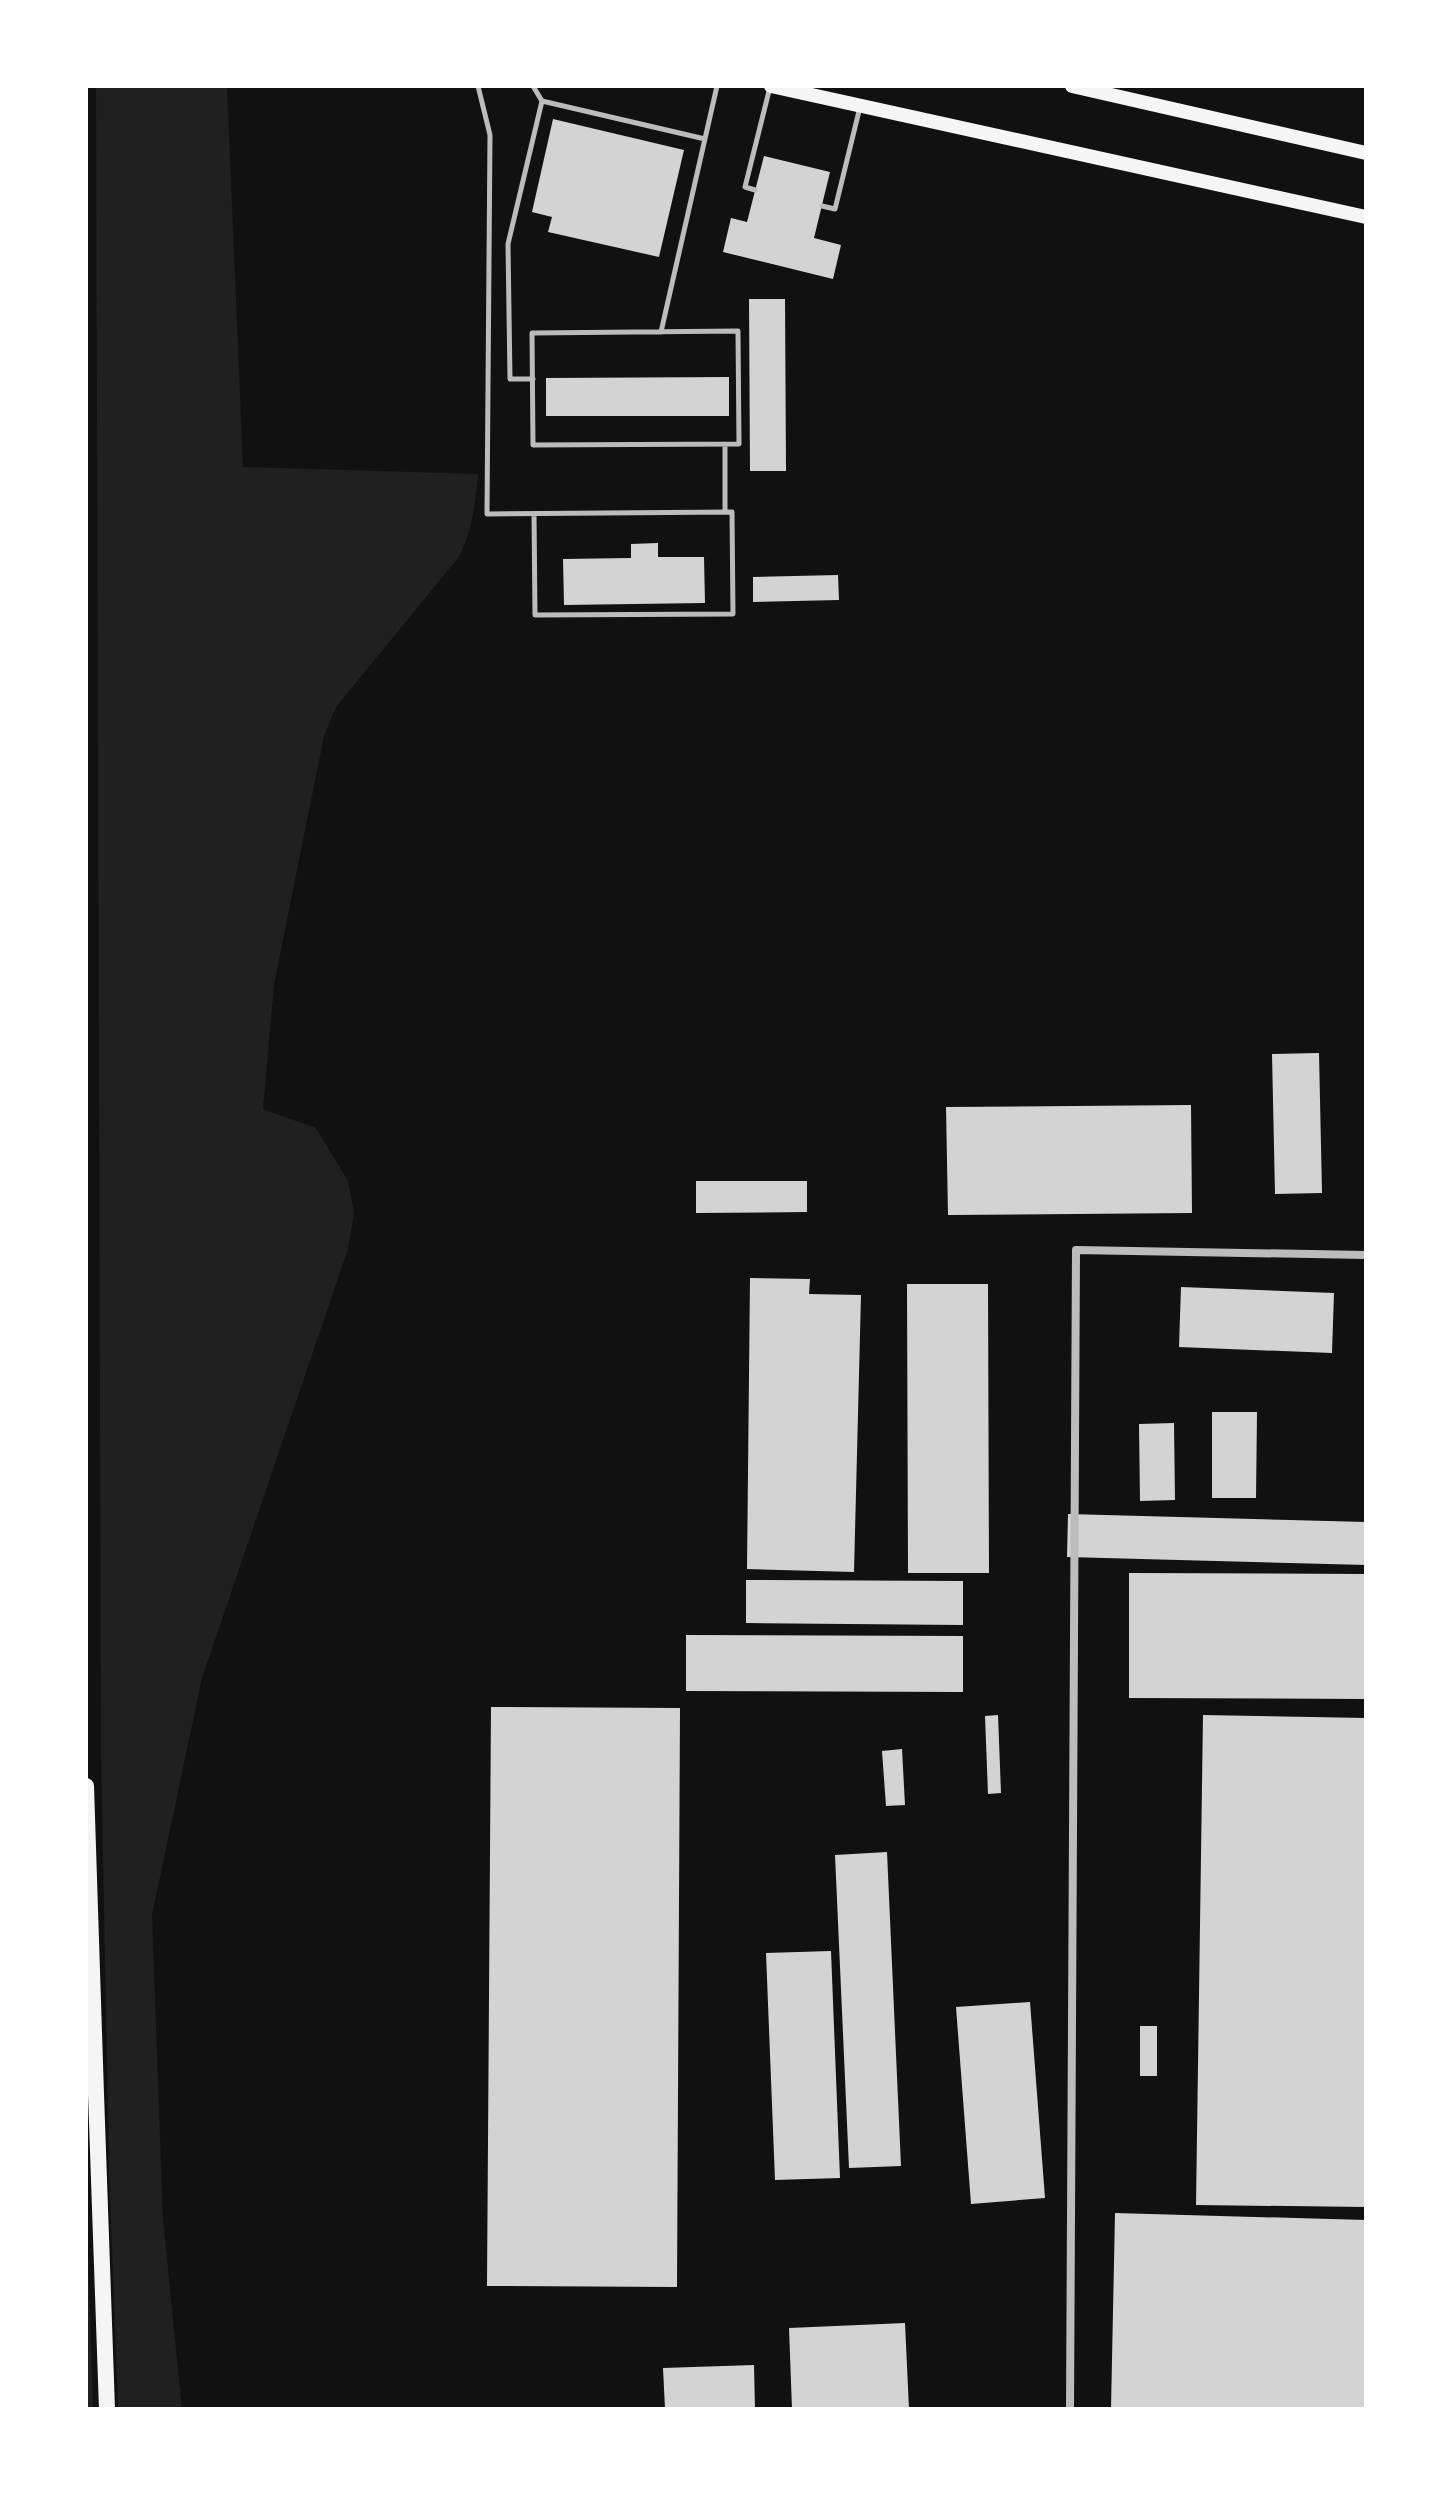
<svg xmlns="http://www.w3.org/2000/svg" width="1452" height="2495" font-family="'Sofia Sans Condensed',sans-serif">
<rect width="100%" height="100%" fill="#111"/>
<path fill="#202020" d="M96 86H227L243 467 478 474C475 504 473 531 458 558L336 707 324 736 274 985 263 1109 316 1128 348 1181 354 1213 348 1249 202 1678 152 1915 163 2218 182 2409H118L109 2167 101 1754Z
M86 2186 93 2409H86Z"/>
<path fill="#d3d3d3" d="M553 119 684 150 659 257 548 232 552 217 532 212Z
M764 156 830 172 814 238 841 245 833 279 723 252 731 218 747 222Z
M749 299H785L786 471H750Z
M729 377V416H546V378Z
M658 543V557H704L705 603 564 605 563 559 631 558V544Z
M838 575 839 600 753 602V577Z
M1319 1053 1322 1193 1275 1194 1272 1054Z
M1191 1105 1192 1213 948 1215 946 1107Z
M696 1181H807V1212L696 1213Z
M750 1278 810 1279 809 1294 861 1295 854 1572 747 1569Z
M907 1284H988L989 1573H908Z
M1181 1287 1334 1293 1332 1353 1179 1347Z
M1212 1412H1257L1256 1498H1212Z
M1174 1423 1175 1500 1140 1501 1139 1424Z
M1068 1514 1366 1522V1565L1067 1557Z
M1129 1573 1366 1574V1699L1129 1698Z
M746 1580 963 1581V1625L746 1623Z
M686 1635 963 1636V1692L686 1691Z
M491 1707 680 1708 677 2287 487 2286Z
M998 1715 1001 1793 988 1794 985 1716Z
M1203 1715 1366 1718V2207L1196 2205Z
M902 1749 905 1805 886 1806 882 1751Z
M887 1852 901 2166 849 2168 835 1855Z
M831 1951 840 2178 775 2180 766 1953Z
M1030 2002 1045 2198 971 2204 956 2007Z
M1140 2026H1157V2076H1140Z
M1115 2213 1366 2220V2409H1111Z
M905 2323 909 2409H792L789 2328Z
M754 2365 755 2409H665L663 2368Z"/>
<g fill="none" stroke-linecap="round" stroke-linejoin="round">
<path stroke="#bcbcbc" stroke-width="5" d="M478 86 490 135 487 514 732 512 733 614 535 615 534 514
M533 86 542 101 705 139
M755 190 745 187 770 87
M822 206 835 209 860 107
M738 331 739 444 533 445 532 333Z
M661 332 717 86
M533 379H510L508 244 542 101
M725 444V512"/>
<path stroke="#bcbcbc" stroke-width="8" d="M1070 2409 1076 1250 1366 1255"/>
<path stroke="#f5f5f5" stroke-width="14" d="M771 86 1366 217
M1072 86 1366 153"/>
<path stroke="#f5f5f5" stroke-width="16" d="M86 1786C92 1994 100 2201 107 2409"/>
</g>
<rect width="1452" height="2495" fill="none" stroke="#ffffff" stroke-width="176"/>
</svg>
